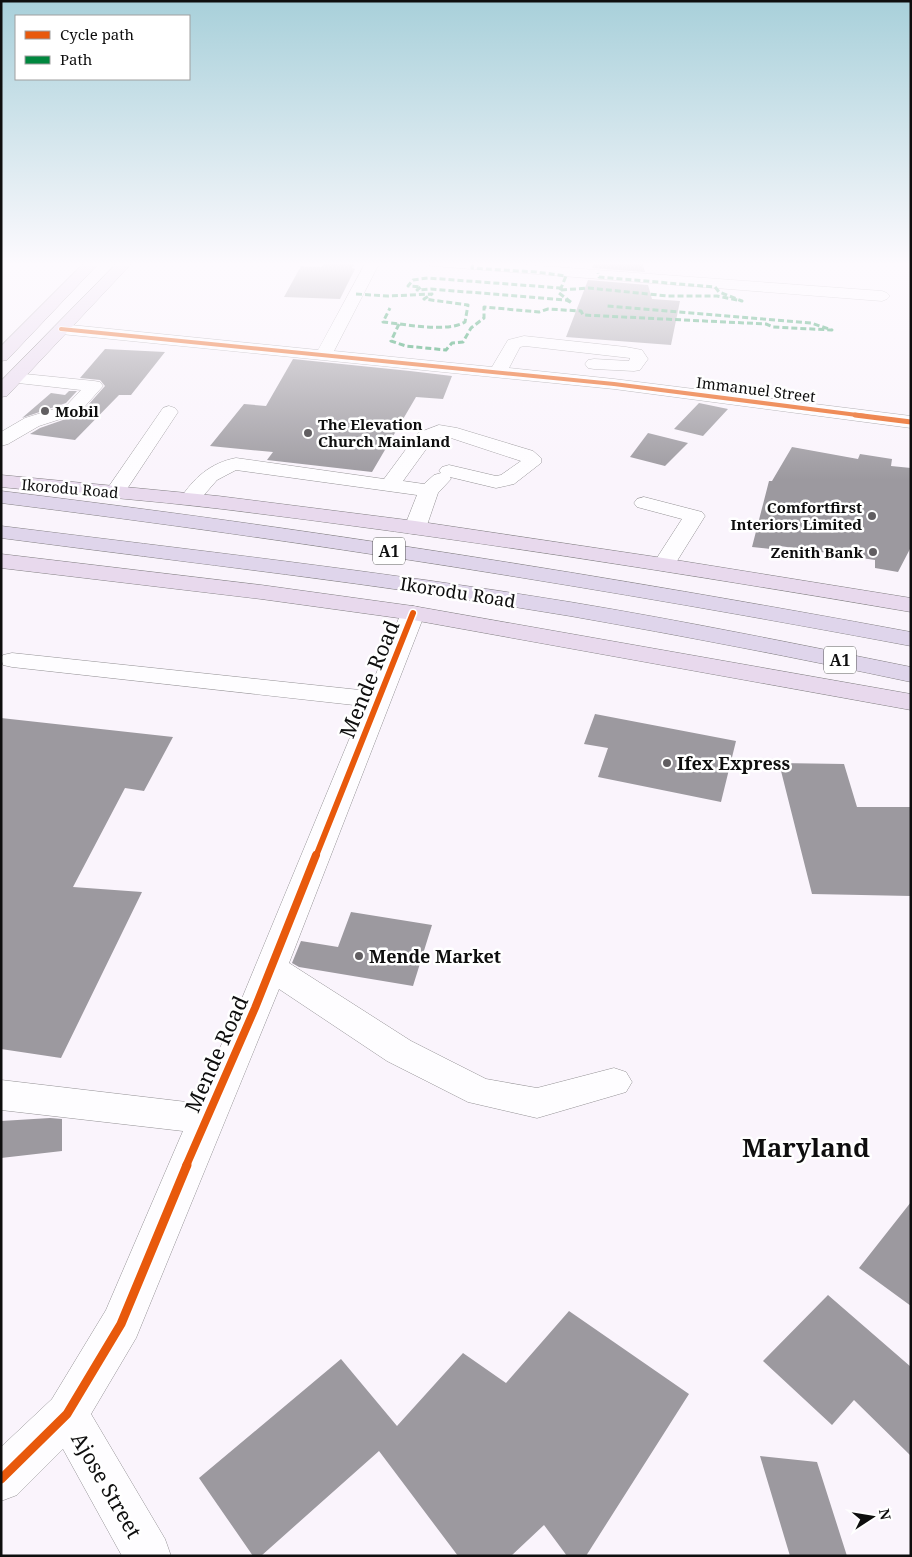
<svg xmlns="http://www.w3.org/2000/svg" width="912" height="1557" font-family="'Noto Serif',serif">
<rect width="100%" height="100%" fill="#faf4fc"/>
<path fill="#9c999f" d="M324 262H356L352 268 355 269 340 299 284 297 301 266 321 267Z
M595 262H642L645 272 592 268Z
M588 280 648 285 652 299 680 301 671 345 566 337Z
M105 349 165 352 131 395H119L75 440 30 434 40 428 80 414 105 386 100 380 80 378Z
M293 359 410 371 452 376 443 399 416 397 372 472 267 460 273 452 210 446 244 404 266 406Z
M69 391H77L66 403 22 418 51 393 65 395Z
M699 403 728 409 703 436 674 429Z
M648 433 688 443 665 466 630 457Z
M792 447 858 459 860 454 892 459 891 466 911 468V547L898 572 875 568V560L780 546 779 550 752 547 769 481H772Z
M595 714 736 741 721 802 598 777 608 748 584 744Z
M1 718 173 737 144 791 125 788 73 887 142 892 61 1058 1 1049Z
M779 763 844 764 857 807H911V896L812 894Z
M351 912 432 925 413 986 299 967 292 963 301 941 338 947Z
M50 1118 62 1119V1151L1 1158V1121Z
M911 1202V1306L859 1268Z
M828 1295 911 1367V1456L854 1400 832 1425 763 1361Z
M569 1311 689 1394 586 1556H567L544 1525 511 1556H458L379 1451 261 1556H253L199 1478 341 1359 397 1426 463 1353 506 1383Z
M760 1456 817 1462 847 1556H790Z"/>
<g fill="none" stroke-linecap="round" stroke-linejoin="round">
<defs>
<path id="minor" d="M366 262H380L334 351 492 367 508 340 524 336 626 347 642 350 648 359 640 370 634 371 594 369 588 368 585 364 588 360 594 359 629 361 630 358 525 346 520 347 509 368 614 379 911 416V428L614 389 61 334 55 332 53 329 55 326 61 324 318 350Z
M426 262H486L882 291 887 293 890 296 887 299 882 301 433 266 428 265Z
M15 373 94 381 100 382 103 386 79 413 39 426 8 444 1 446V432L25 418 67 405 81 390 9 382 6 378 9 374Z
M169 406 175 408 178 412 125 492 122 496 115 498 108 496 105 492 163 408Z
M439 425 457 428 533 451 541 458V463L514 484 496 488 450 477 451 479 438 493 426 528 423 533 415 534 407 533 404 528 417 495 236 470 217 480 197 503 190 505 183 503 180 499C194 478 210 463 236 458L384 479 418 433ZM441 437H448L521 461 501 475 496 476 449 465 442 467 439 471 441 473 434 475 424 484 403 481 432 441Z
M644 497 702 512 705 516 672 569 664 571 656 569 653 564 682 519 637 507 634 503 637 499Z
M413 606 421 608 425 613 289 963 411 1041 486 1079 537 1088 614 1068 626 1072 632 1082 626 1092 537 1118 468 1102 387 1061 279 989 136 1338 91 1414 165 1539 171 1556H122L63 1449 17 1495 1 1501V1447L52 1399 106 1310 183 1131 1 1110V1080L195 1103 238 1008 363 706 12 667 3 665 1 658 3 655 12 653 369 691 401 613 405 608Z"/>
<path id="major" d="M85 262H100L7 360 1 361V346Z
M118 262H133L7 396 1 397V381Z
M1 475 218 496 415 521 663 558 911 598V612C682 573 452 537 222 509 148 500 75 495 1 487Z
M1 554 261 585 413 606 911 694V710L413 620 261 599 1 568Z"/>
<path id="highway" d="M1 491C306 528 609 576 911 632V646C609 589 306 541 1 503Z
M1 526C191 550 381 571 570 602 684 621 797 644 911 667V682C798 658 684 636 570 616 381 584 191 563 1 538Z"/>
</defs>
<use href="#minor" stroke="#949295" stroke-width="1"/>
<use href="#major" stroke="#827f82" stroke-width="1"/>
<use href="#highway" stroke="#827f82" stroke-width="1"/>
<use href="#minor" fill="#fefdff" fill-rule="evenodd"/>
<use href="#major" fill="#e8d9ed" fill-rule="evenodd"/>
<use href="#highway" fill="#dfd5eb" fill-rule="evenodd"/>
<path stroke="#00873e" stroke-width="3" stroke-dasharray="6 3" stroke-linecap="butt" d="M473 264 472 268 537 272 566 276 559 293 572 303 566 300 431 289 417 290 421 287 408 286 413 280 428 278 561 288
M561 290 589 288 668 296H717L742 301 719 292 715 287 599 277 598 273
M356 294 388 296 432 294 424 299 468 305 465 322C446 333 405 324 383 322L390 308
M399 324 391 341 406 346 446 350 452 343 463 342 471 328 484 318V307L539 312 548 309 581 311 583 315 766 324 773 327 832 330 811 323 607 306"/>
<defs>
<path id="cycleway-far4" d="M61 329 614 384 865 416"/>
<path id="cycleway-far3" d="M855 415 911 422"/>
<path id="cycleway-far2" d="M316 856 413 613"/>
<path id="cycleway-far1" d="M186 1166 255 1008 316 855"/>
<path id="cycleway" d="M1 1479 67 1414 121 1324 187 1165"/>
</defs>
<use href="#cycleway-far4" stroke="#fff" stroke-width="5.5"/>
<use href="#cycleway-far3" stroke="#fff" stroke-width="8"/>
<use href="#cycleway-far2" stroke="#fff" stroke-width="9"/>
<use href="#cycleway-far1" stroke="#fff" stroke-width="11"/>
<use href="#cycleway" stroke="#fff" stroke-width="12"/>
<use href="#cycleway-far4" stroke="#e8590c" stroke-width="4"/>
<use href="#cycleway-far3" stroke="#e8590c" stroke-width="5"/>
<use href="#cycleway-far2" stroke="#e8590c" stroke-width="6"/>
<use href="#cycleway-far1" stroke="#e8590c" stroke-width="8"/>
<use href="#cycleway" stroke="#e8590c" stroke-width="9"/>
</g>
<linearGradient id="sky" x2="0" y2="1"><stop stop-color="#a8d0da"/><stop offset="0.55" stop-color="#fdfafe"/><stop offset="1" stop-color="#fdfafe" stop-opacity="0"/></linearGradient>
<rect width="912" height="480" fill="url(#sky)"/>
<g fill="#615e61" stroke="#fff" stroke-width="2">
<circle cx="45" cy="411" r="5"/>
<circle cx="308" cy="433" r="5"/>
<circle cx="872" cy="516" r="5"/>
<circle cx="873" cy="552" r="5"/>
<circle cx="667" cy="763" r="5"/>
<circle cx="359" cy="956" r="5"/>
</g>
<g text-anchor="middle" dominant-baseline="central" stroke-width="5" stroke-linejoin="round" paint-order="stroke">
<g font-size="15" fill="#0e0e0e" stroke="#fff">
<text transform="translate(756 389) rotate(7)">Immanuel Street</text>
<text transform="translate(70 488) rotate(5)">Ikorodu Road</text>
</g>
<g font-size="15" font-weight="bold" fill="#0e0e0e" stroke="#fff" text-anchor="start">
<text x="55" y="411">Mobil</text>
<text x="318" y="424">The Elevation<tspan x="318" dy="17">Church Mainland</tspan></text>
<text x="862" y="507" text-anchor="end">Comfortfirst<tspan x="862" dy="17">Interiors Limited</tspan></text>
<text x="863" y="552" text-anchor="end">Zenith Bank</text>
</g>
<g fill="#fff" stroke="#565656" stroke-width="1">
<rect x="373" y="537.5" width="32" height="27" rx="4"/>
<rect x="824" y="646.5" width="32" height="27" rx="4"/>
</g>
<g font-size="16" font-weight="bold" fill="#0e0e0e">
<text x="389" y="551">A1</text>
<text x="840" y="660">A1</text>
</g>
<g font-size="18" fill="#0e0e0e" stroke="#fff">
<text transform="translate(458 592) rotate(9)">Ikorodu Road</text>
</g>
<g font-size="18" font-weight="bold" fill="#0e0e0e" stroke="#fff" text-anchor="start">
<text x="677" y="763">Ifex Express</text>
<text x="369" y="956">Mende Market</text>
</g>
<g font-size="21" fill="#0e0e0e" stroke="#fff">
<text transform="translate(369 679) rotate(-68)">Mende Road</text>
<text transform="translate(216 1054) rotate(-66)">Mende Road</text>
<text transform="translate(107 1485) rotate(60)">Ajose Street</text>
</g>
<g font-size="26" font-weight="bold" fill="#0e0e0e" stroke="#fff">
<text x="806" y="1147">Maryland</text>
</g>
</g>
<rect width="912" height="1557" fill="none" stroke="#0e0e0e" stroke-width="5"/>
<rect x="15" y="15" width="175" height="65" fill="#ffffff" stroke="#9f9f9f"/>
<rect x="25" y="31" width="25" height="8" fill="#e8590c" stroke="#9f9f9f"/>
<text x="60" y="40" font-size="15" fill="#0e0e0e">Cycle path</text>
<rect x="25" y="56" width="25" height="8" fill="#00873e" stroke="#9f9f9f"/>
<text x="60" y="65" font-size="15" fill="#0e0e0e">Path</text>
<g transform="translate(872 1517) rotate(78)" stroke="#ffffff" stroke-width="4" paint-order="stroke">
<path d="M0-4L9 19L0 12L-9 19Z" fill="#0e0e0e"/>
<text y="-8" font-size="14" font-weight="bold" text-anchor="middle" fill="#0e0e0e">N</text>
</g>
</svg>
